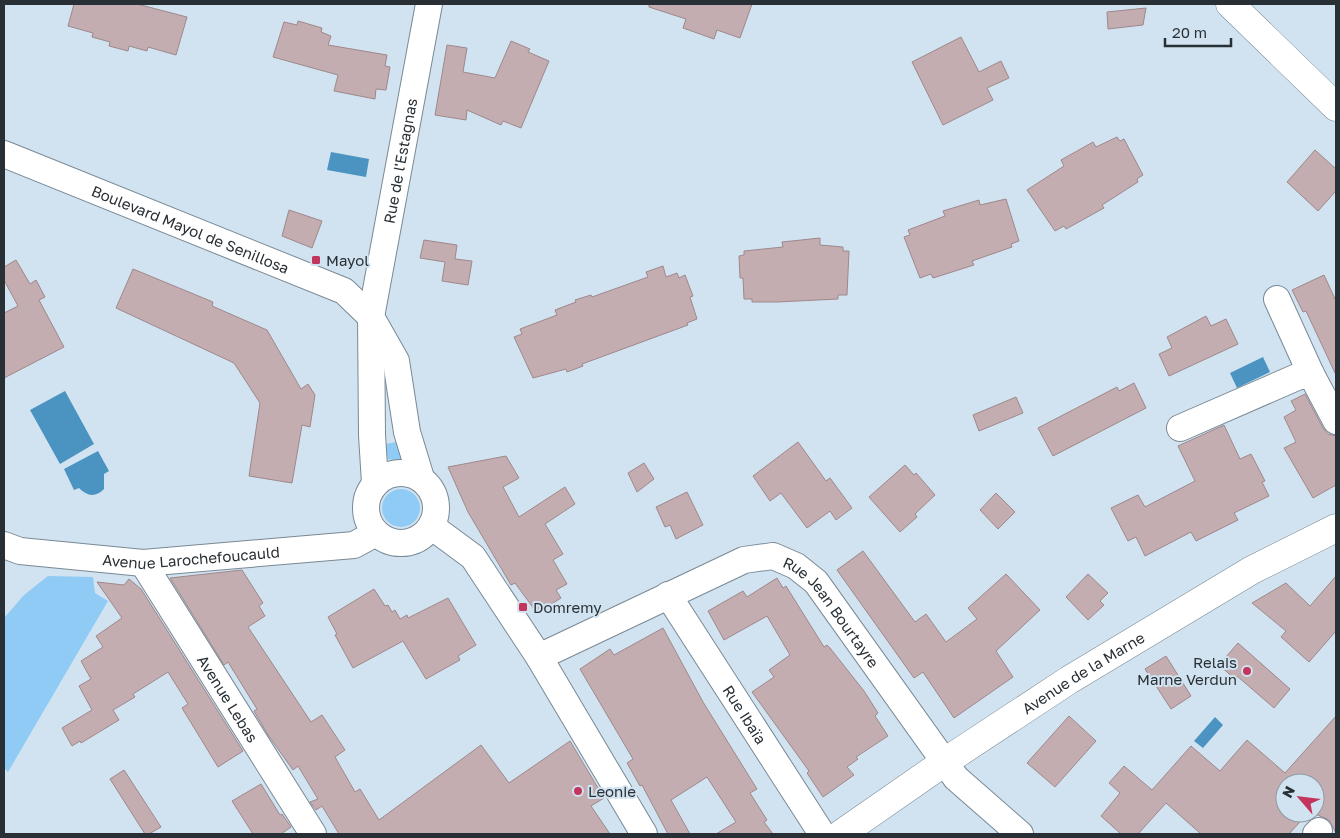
<svg xmlns="http://www.w3.org/2000/svg" width="1340" height="838" font-family="'Golos Text',sans-serif">
<rect width="100%" height="100%" fill="#d1e3f0"/>
<path fill="#90cbf5" d="M403 441 405 458 400 461 388 459 385 444Z
M382 508a19 19 0 1 1 38 0a19 19 0 1 1-38 0Z
M48 576 93 577 95 593 108 601 8 772 4 768V618L24 595Z"/>
<path fill="#4b93c1" d="M331 152 369 159 366 177 327 170Z
M1263 357 1270 372 1237 388 1230 373Z
M65 391 94 444 60 464 30 410Z
M98 451 109 471 104 474V489C95 498 87 496 79 488L74 490 64 469Z
M1215 717 1223 725 1203 748 1194 741Z"/>
<path fill="#c4adb0" stroke="#9e888b" d="M74 4H137L187 17 176 55 148 47 147 51 129 46 128 51 109 46 110 42 92 37 93 33 68 26Z
M649 4H752L740 38 717 30 714 39 683 28 686 19 649 7Z
M1146 8 1143 25 1108 29 1107 12Z
M298 21 322 28 321 32 331 36 328 45 387 55 385 66 390 67 386 90 376 89 375 99 334 91 338 75 273 57 284 22 297 25Z
M961 37 979 72 1001 61 1009 78 987 88 993 100 943 125 912 62Z
M511 41 530 49 528 52 549 61 521 128 503 121 501 125 467 110 466 120 435 115 447 45 467 48 463 72 495 78Z
M1117 137 1120 141 1124 139 1143 175 1137 179 1138 182 1102 205 1104 208 1066 229 1064 226 1055 231 1027 190 1064 166 1061 160 1093 142 1096 147Z
M1315 150 1336 169V191L1318 211 1287 182Z
M1006 199 1019 241 1011 244 1012 247 972 261 974 265 933 278 931 274 920 278 904 237 910 235 908 230 945 216 943 211 979 200 980 205Z
M289 210 322 221 312 248 282 236Z
M820 238V245L843 247V251H849L847 295H838V299L777 302H752V299H744L743 278H740L739 256 744 255V251L783 247 782 242Z
M424 240 457 245 455 259 472 261 468 285 442 281 445 262 420 258Z
M16 260 30 284 36 280 45 297 39 300 64 347 4 378V313L18 306 4 280V267Z
M663 266 666 277 677 273 679 278 685 275 693 296 690 297 697 319 687 323 688 325 582 364 583 366 567 372 566 369 533 378 514 337 522 334 520 329 557 315 555 310 576 302 575 300 591 295 592 297 648 277 646 272Z
M133 269 213 302 212 306 267 330 301 389 308 384 315 395 310 427 302 425 292 483 249 476 260 403 234 363 116 308Z
M1324 275 1336 301V375L1306 311 1303 312 1292 290Z
M1206 316 1211 326 1226 319 1238 344 1169 376 1159 354 1172 348 1167 337Z
M1134 383 1146 408 1053 456 1038 428 1117 387 1119 391Z
M1305 394 1323 428 1328 434 1336 436V485L1313 498 1284 448 1296 442 1284 417 1296 410 1291 401Z
M1016 397 1023 413 979 431 973 415Z
M1224 425 1240 459 1251 454 1265 481 1262 482 1269 496 1234 513 1238 520 1196 541 1191 532 1145 556 1136 537 1128 541 1111 508 1138 495 1145 507 1195 481 1178 446Z
M798 442 826 481 830 478 852 508 836 520 830 511 807 528 781 493 770 501 753 476Z
M506 456 519 478 503 487 519 517 565 487 575 504 545 524 563 554 553 560 567 584 556 590 561 598 537 613 515 583 511 585 468 512 448 467Z
M644 463 654 479 637 492 628 473Z
M905 465 914 475 916 473 935 495 915 514 917 517 900 532 869 497Z
M687 492 703 525 676 539 670 525 665 527 656 507Z
M996 493 1015 512 998 529 980 510Z
M863 551 915 622 926 614 946 642 977 619 968 608 1006 574 1040 610 996 651 1013 677 954 718 923 672 914 678 837 570Z
M242 570 263 603 259 606 265 616 248 627 311 722 322 715 345 750 335 757 355 792 360 789 379 820 481 745 509 783 570 741 604 798 591 806 610 834H339L322 806 316 810 310 802 318 799 298 766 293 770 268 735 254 711 257 709 228 662 224 665 170 578Z
M1088 574 1108 593 1100 601 1104 605 1088 620 1066 597Z
M1336 576V631L1309 662 1281 637 1286 631 1252 603 1286 583 1310 606Z
M777 578 783 588 786 586 824 647 827 645 830 648 864 691 878 713 875 716 888 736 856 757 858 759 847 767 854 775 823 797 807 773 809 771 752 692 774 677 769 670 790 655 767 616 724 640 708 611 743 591 747 597Z
M129 579 141 589 243 751 218 767 182 708 188 704 168 672 133 694 135 697 113 710 119 720 81 743 80 741 72 746 62 728 92 710 79 686 91 679 81 661 103 647 96 636 122 618 97 582 124 585Z
M374 589 385 606 388 605 392 612 395 610 400 619 407 615 408 618 448 598 476 645 458 656 460 660 426 679 403 641 353 668 335 635 337 634 328 617Z
M663 628 703 702 757 789 750 793 767 820 764 822 773 834H716L736 822 707 777 671 800 690 834H668L642 785 640 786 627 763 633 759 580 669 610 649 614 655Z
M1238 643 1290 689 1274 708 1237 676 1235 679 1219 665Z
M1166 656 1191 696 1171 709 1145 669Z
M1069 716 1096 741 1055 787 1027 763Z
M1336 716V833L1329 820 1313 813H1315V783H1285V813H1308L1289 834H1201L1166 803 1138 834H1121L1101 816 1120 793 1109 783 1124 766 1152 790 1191 746 1220 771 1247 740 1285 773Z
M124 770 161 827 149 834H145L110 779Z
M261 784 280 815 282 814 291 827 281 834H253L232 801Z"/>
<g fill="none" stroke-linecap="round" stroke-linejoin="round">
<defs>
<g id="minor">
<path id="s1" d="M4 154 344 291 371 317 396 361 407 432 421 478"/>
<path d="M1277 299 1311 374 1336 421"/>
<path d="M1180 428 1297 377 1311 374"/>
<circle cx="401" cy="508" r="35"/>
<path id="s2" d="M375 483 372 435 371 317 429 4"/>
<path d="M431 526 473 557 539 657 644 834"/>
<path id="s3" d="M4 545 20 551 143 563 354 545 376 533"/>
<path id="s4" d="M143 563 313 834"/>
<path id="s5" d="M668 595 822 834"/>
<path id="s6" d="M539 657 744 560 773 556 796 566 816 582 956 778 1020 834"/>
<path d="M1316 834 1319 831"/>
</g>
<g id="major">
<path d="M1230 4 1336 107"/>
<path id="s7" d="M841 834 946 761 1069 680 1252 570 1336 528"/>
</g>
</defs>
<use href="#minor" stroke="#798995" stroke-width="28"/>
<use href="#major" stroke="#798995" stroke-width="29"/>
<use href="#minor" stroke="#fff" stroke-width="26"/>
<use href="#major" stroke="#fff" stroke-width="28"/>
</g>
<g fill="#c4355e" stroke="#d1e3f0" stroke-width="2">
<rect x="311" y="255" width="10" height="10" rx="2.5"/>
<rect x="518" y="602" width="10" height="10" rx="2.5"/>
<circle cx="1247" cy="671" r="5"/>
<circle cx="578" cy="791" r="5"/>
</g>
<g text-anchor="middle" dominant-baseline="central" stroke-width="4" stroke-linejoin="round" paint-order="stroke">
<g font-size="15" fill="#293035" stroke="#d1e3f0">
<text stroke="none"><textPath href="#s2" startOffset="325">Rue de l'Estagnas</textPath></text>
<text stroke="none"><textPath href="#s1" startOffset="201">Boulevard Mayol de Senillosa</textPath></text>
<text stroke="none"><textPath href="#s3" startOffset="189">Avenue Larochefoucauld</textPath></text>
<text stroke="none"><textPath href="#s6" startOffset="339">Rue Jean Bourtayre</textPath></text>
<text stroke="none"><textPath href="#s7" startOffset="291">Avenue de la Marne</textPath></text>
<text stroke="none"><textPath href="#s4" startOffset="160">Avenue Lebas</textPath></text>
<text stroke="none"><textPath href="#s5" startOffset="142">Rue Ibaïa</textPath></text>
</g>
<g font-size="15" fill="#293035" stroke="#d1e3f0" text-anchor="start">
<text x="326" y="260">Mayol</text>
<text x="533" y="607">Domremy</text>
<text x="1237" y="662" text-anchor="end">Relais<tspan x="1237" dy="17">Marne Verdun</tspan></text>
<text x="588" y="791">Leonie</text>
</g>
</g>
<rect width="1340" height="838" fill="none" stroke="#293035" stroke-width="10"/>
<g transform="translate(1300 798) rotate(298)"><circle r="24" fill="#d1e3f0" stroke="#8e9ba5"/>
<path d="M0-4L9 19L0 12L-9 19Z" fill="#c4355e"/>
<text y="-8" font-size="14" font-weight="bold" text-anchor="middle" fill="#293035">N</text>
</g>
<path d="M1165 38v8h66v-8" fill="none" stroke="#293035" stroke-width="2.5"/>
<text x="1172" y="38" font-size="15" fill="#293035" stroke="#d1e3f0" stroke-width="4" paint-order="stroke">20 m</text>
</svg>
